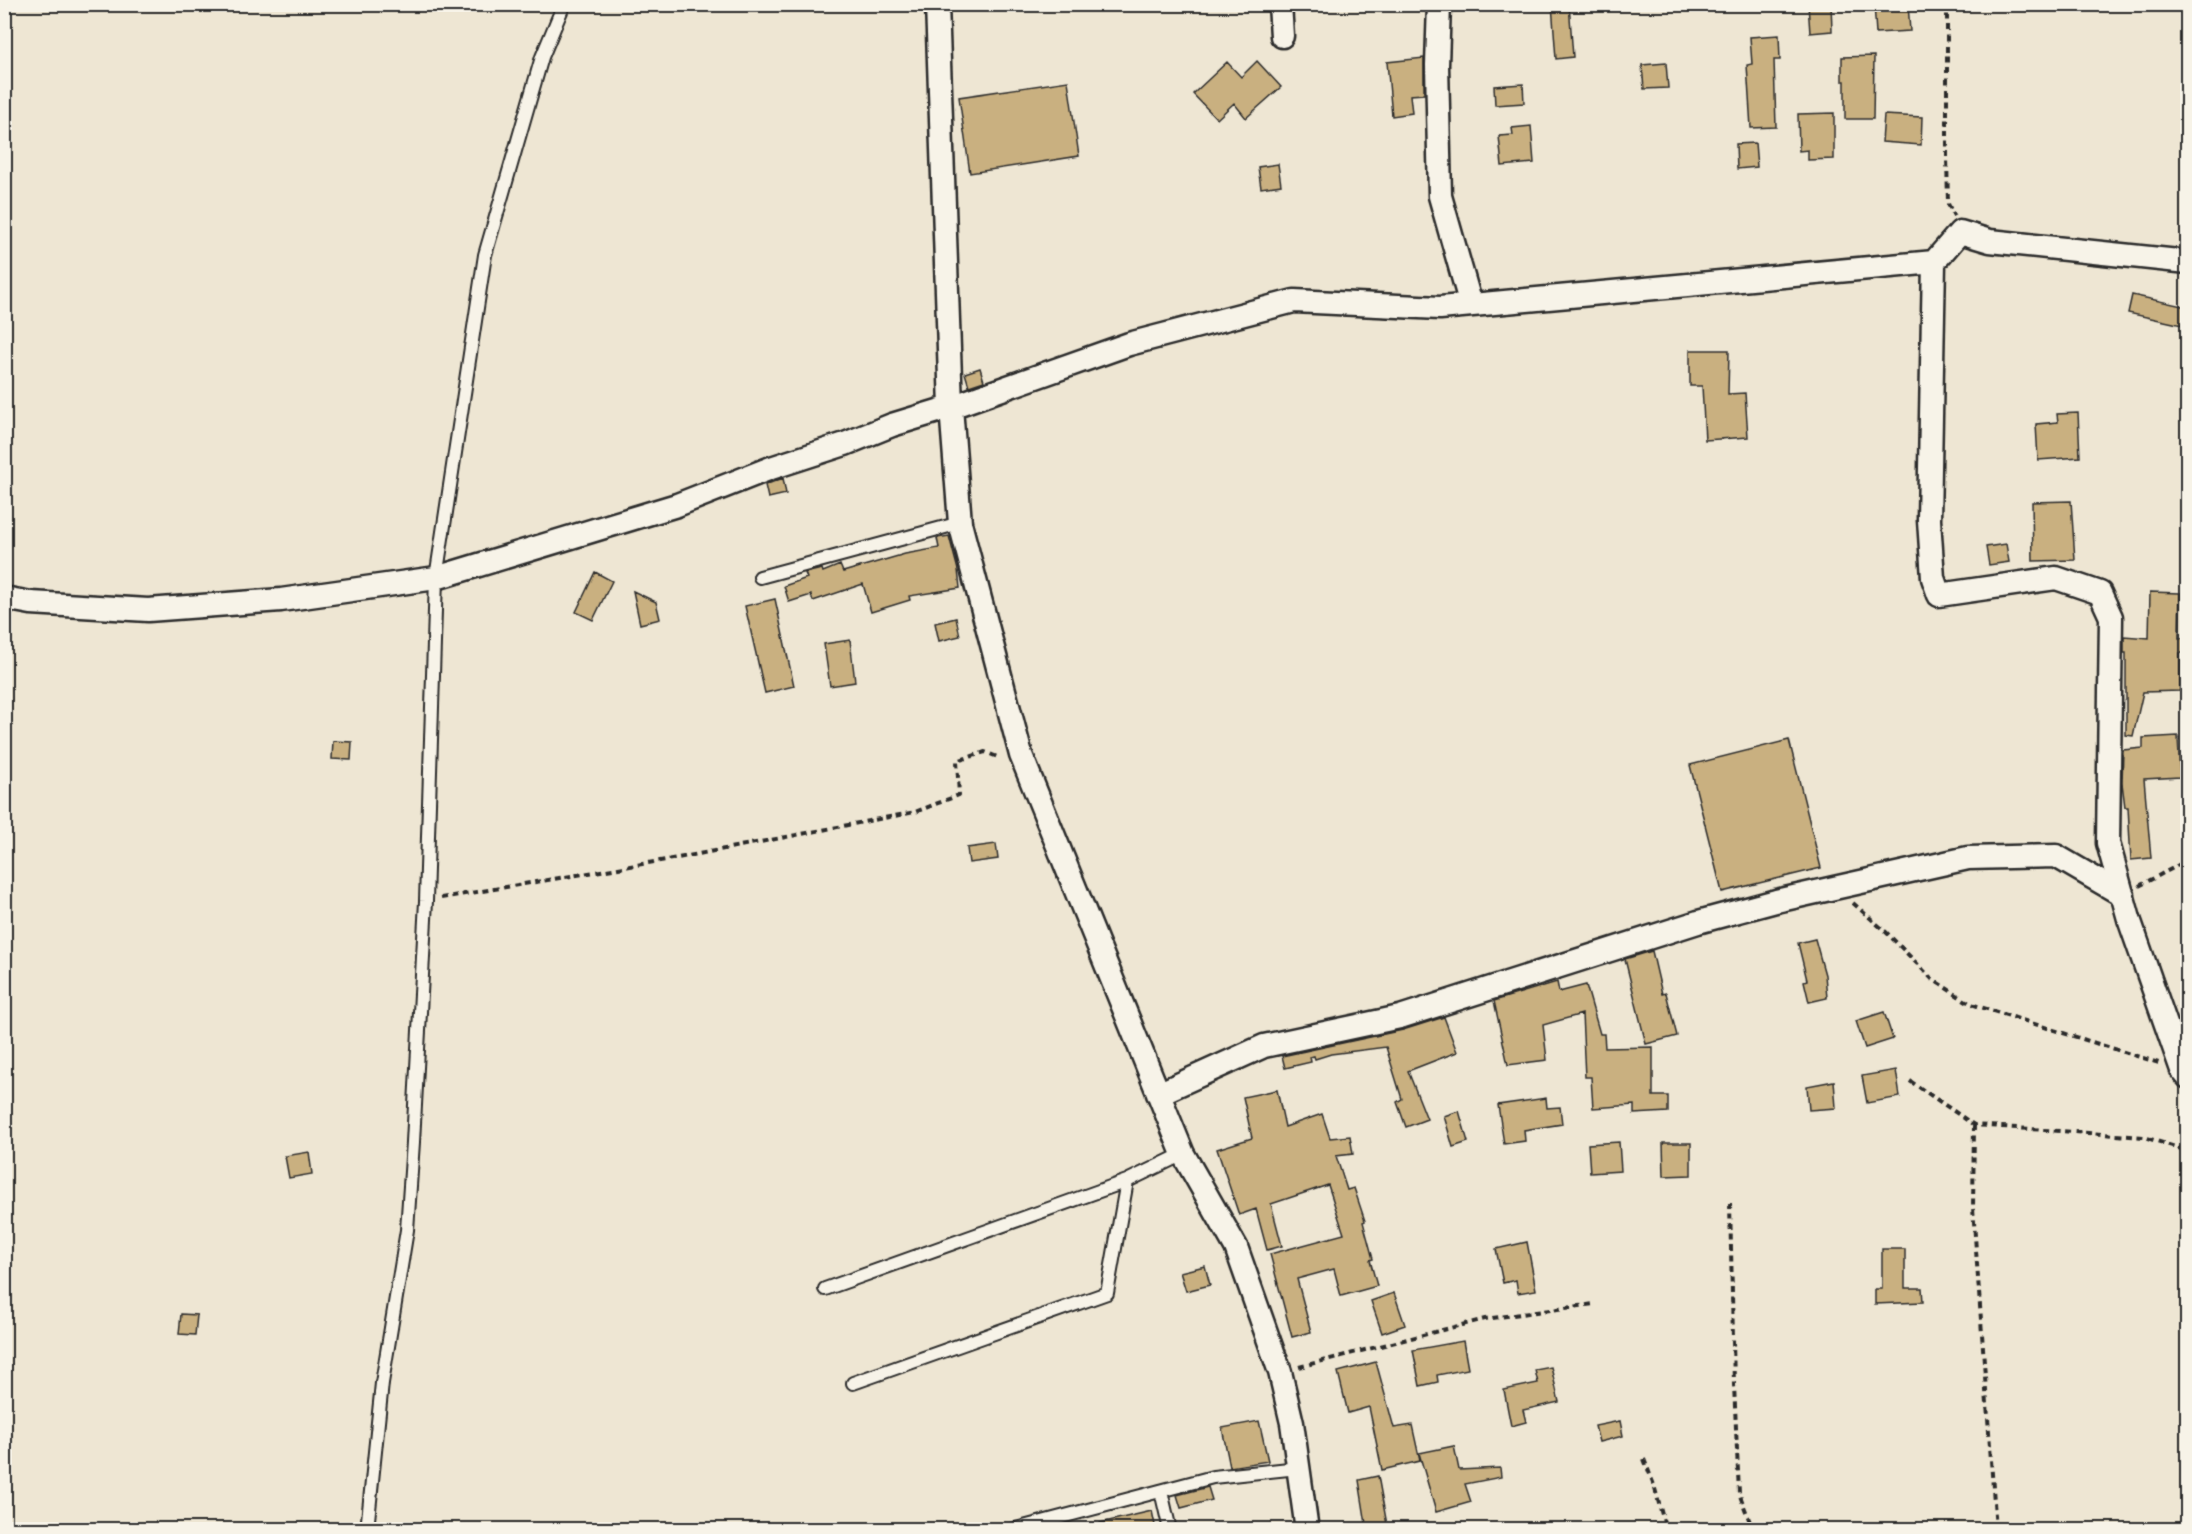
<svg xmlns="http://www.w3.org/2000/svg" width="2192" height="1534" font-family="'Architects Daughter',sans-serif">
<rect width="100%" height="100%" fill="#eee6d3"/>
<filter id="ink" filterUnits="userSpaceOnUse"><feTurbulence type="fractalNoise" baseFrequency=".0167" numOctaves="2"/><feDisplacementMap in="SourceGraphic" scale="12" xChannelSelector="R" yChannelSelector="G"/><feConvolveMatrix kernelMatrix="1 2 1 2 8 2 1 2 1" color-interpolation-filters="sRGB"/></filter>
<g filter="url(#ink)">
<path fill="#c9b080" stroke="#2b2b2b" stroke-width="1.5" d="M1552 4H1569L1573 57 1556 59Z
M1808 4H1831L1832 31 1810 33Z
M1874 4H1908L1910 31 1876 33Z
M1779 35 1780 60H1774L1776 127 1751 128 1747 65 1752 64 1750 37Z
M1874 56 1873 119H1845V81H1842V57Z
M1424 58V94L1410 95 1412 113 1392 116 1387 62Z
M1257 61 1281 87 1246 118 1234 103 1217 119 1193 94 1227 62 1241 77Z
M1666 63 1668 88 1644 89 1642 65Z
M1068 81 1079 156 970 173 959 97Z
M1523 84 1524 103 1495 105 1494 86Z
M1834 113V159L1808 160V150L1799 151 1798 114Z
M1884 115 1922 117 1921 145 1882 142Z
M1531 126 1534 163 1502 166 1499 136 1513 135 1512 128Z
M1755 143 1757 167 1737 169 1736 144Z
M1278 164 1281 185 1261 188 1258 167Z
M2132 295 2187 307V326L2128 313Z
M1690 350H1729L1728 394 1745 393 1748 437 1705 440 1702 386H1690Z
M980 368 984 381 969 386 965 373Z
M2078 413 2080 457 2038 460 2036 424 2058 422 2057 414Z
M783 478 786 494 768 498 765 485Z
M2071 501 2075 560 2033 561 2032 502Z
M949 536 958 570 960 588 909 596 910 600 871 612 863 584 813 601 811 595 789 602 784 586 807 578 805 573 822 569 823 572 840 565 843 572 905 554 939 548 937 538Z
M2006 544 2009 562 1989 565 1986 547Z
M595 572 612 581 593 620 576 612Z
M633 591 656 602 660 619 640 624Z
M2150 592 2180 593 2179 638H2185V653H2180V691L2143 692 2133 736 2126 735V653H2124V636L2149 638Z
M775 599 794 686 765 693 745 606Z
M956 618 960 636 939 641 935 623Z
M850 640 855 682 830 686 824 644Z
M2178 736 2180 777 2144 779 2151 858 2131 860 2128 807H2125L2122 783 2123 750 2143 748V738Z
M1789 740 1821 868 1722 892 1690 765Z
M333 741 352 742 351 760 332 759Z
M996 844 998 859 969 863 967 848Z
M1815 939 1825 975 1827 998 1809 1002 1804 981 1807 980 1798 943Z
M1652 951 1662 994 1666 993 1677 1036 1646 1044 1625 959Z
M1557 982 1559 992 1586 985 1600 1034H1604L1605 1048 1653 1047V1096H1668V1112L1634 1114V1105L1593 1108 1591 1077H1585L1582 1014 1543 1025 1547 1060 1508 1065 1494 1001Z
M1884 1012 1893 1039 1865 1048 1856 1021Z
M1444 1017 1457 1052 1408 1071 1427 1119 1406 1127 1397 1102 1402 1099 1386 1047 1331 1054 1315 1059 1314 1056 1310 1057 1311 1062 1285 1068 1282 1056 1403 1030Z
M1896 1070 1900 1097 1867 1103 1862 1076Z
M1834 1081 1836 1108 1809 1110 1807 1086Z
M1277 1090 1285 1127 1322 1114 1330 1138 1350 1136 1353 1154 1336 1156 1347 1190 1354 1188 1365 1221 1363 1222 1373 1259 1370 1260 1377 1286 1341 1296 1334 1269 1297 1279 1311 1332 1292 1337 1270 1254 1344 1234 1328 1185 1271 1204 1282 1246 1267 1250 1256 1209 1239 1215 1217 1149 1252 1138 1243 1097Z
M1546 1098 1547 1108 1560 1107 1562 1124 1524 1130 1525 1141 1504 1144 1498 1105Z
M1459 1111 1468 1142 1453 1147 1444 1116Z
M1619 1142 1621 1171 1590 1173 1588 1144Z
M1663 1143H1691V1175L1664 1176Z
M309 1152 312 1174 289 1178 285 1156Z
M1527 1242 1536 1290 1518 1293 1516 1280 1503 1283 1496 1249Z
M1882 1249H1905V1288H1922L1923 1302 1875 1304V1289H1882Z
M1205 1266 1210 1285 1186 1291 1180 1272Z
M1394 1293 1405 1325 1382 1333 1371 1301Z
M181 1314 197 1315 195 1335 179 1334Z
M1463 1341 1468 1369 1437 1375 1438 1382 1420 1386 1413 1350Z
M1376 1362 1394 1428 1412 1425 1420 1461 1382 1470 1369 1407 1348 1413 1338 1372Z
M1551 1367 1559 1402 1523 1410 1526 1422 1511 1426 1504 1390 1538 1383 1535 1370Z
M1259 1421 1268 1461 1230 1467 1222 1428Z
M1620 1421 1623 1436 1599 1442 1595 1426Z
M1454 1446 1459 1470 1500 1468 1501 1477 1465 1484 1471 1502 1436 1512 1419 1453Z
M1378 1476 1388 1530H1367L1359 1480Z
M1208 1487 1212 1500 1181 1508 1177 1495Z
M1152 1511 1156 1530H1101L1100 1523Z"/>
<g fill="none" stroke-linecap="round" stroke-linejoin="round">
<defs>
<path id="lane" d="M760 577 960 523
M825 1289 1127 1181 1183 1154
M853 1383 1107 1293 1127 1181
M1161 1491 1170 1530
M367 1530 382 1383 407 1230 413 1142 426 901 436 578 485 255 542 57 564 4
M1012 1530 1213 1477 1298 1468"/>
<path id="street" d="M937 4 951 407 960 523 1021 755 1183 1154 1236 1247 1280 1372 1292 1423 1307 1530
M1280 4 1282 36
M1439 4 1437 65 1440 196 1471 305
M1934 262 1929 520 1933 578 1939 595 2056 578 2100 593 2111 617 2108 843 2129 919 2182 1070 2188 1077
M4 598 31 603 148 610 281 600 436 578 677 505 771 468 845 444 892 425 951 407 1129 344 1294 301 1440 308 1934 262 1960 232 1990 241 2188 262
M1158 1094 1264 1046 1400 1017 1698 922 1776 901 1968 858 2056 856 2123 895"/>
</defs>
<use href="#lane" stroke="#2b2b2b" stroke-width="16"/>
<use href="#street" stroke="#2b2b2b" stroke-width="27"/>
<path stroke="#2b2b2b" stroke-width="4" stroke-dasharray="6 4.5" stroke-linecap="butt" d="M1947 4V156L1948 204 1954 216
M2139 886 2188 860
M441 898 678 858 915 812 959 795 957 761 985 752 1000 758
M1853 903 1886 932 1932 979 1971 1004 2159 1063
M1910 1081 1974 1125 2144 1137 2188 1151
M1974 1125 1973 1208 1996 1530
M1730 1203 1734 1385 1739 1493 1753 1530
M1299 1367 1485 1319 1594 1304
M1644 1459 1654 1485 1666 1530"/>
<use href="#lane" stroke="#f7f3e8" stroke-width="12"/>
<use href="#street" stroke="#f7f3e8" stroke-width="22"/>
</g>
</g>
<rect width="2192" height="1534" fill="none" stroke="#f7f3e8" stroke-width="24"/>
<rect x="12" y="12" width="2168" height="1510" fill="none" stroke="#2b2b2b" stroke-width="2" filter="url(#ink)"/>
</svg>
